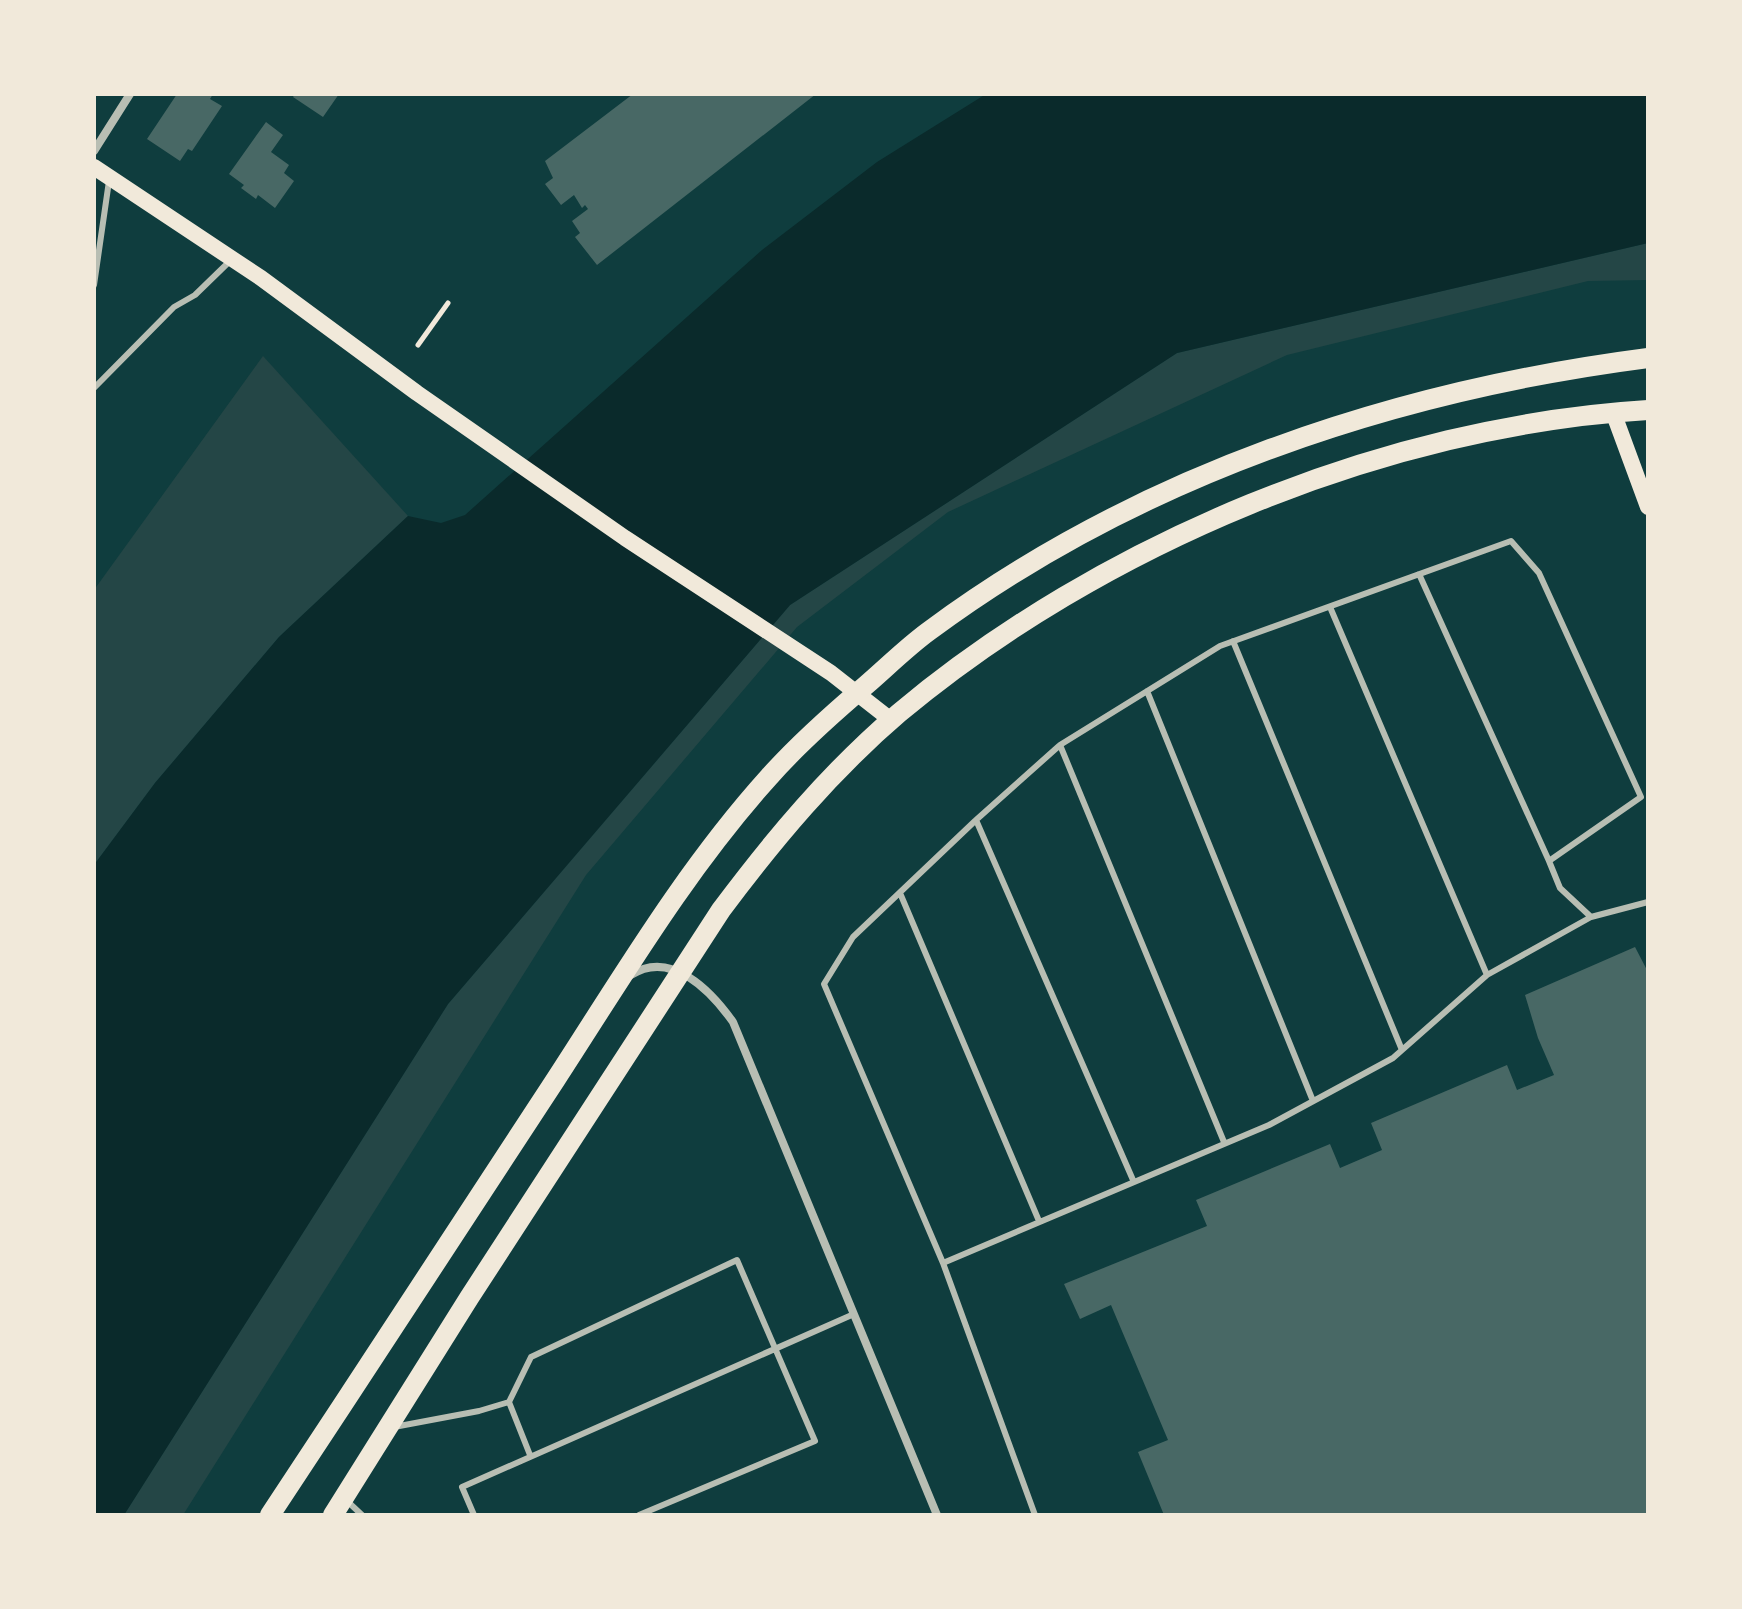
<svg xmlns="http://www.w3.org/2000/svg" width="1742" height="1609" font-family="Ubuntu,sans-serif">
<rect width="100%" height="100%" fill="#0f3d3e"/>
<path fill="#244646" d="M1648 243V280L1588 281 1287 355 948 512 797 627 586 875 183 1515H124L448 1004 790 605 1177 353Z
M263 356 408 516 279 637 155 783 94 865V590Z"/>
<path fill="#0a2a2b" d="M986 94H1648V243L1177 353 790 605 448 1004 124 1515H94V865L155 783 279 637 408 516 441 523 465 515 762 250 877 162Z"/>
<path fill="#486865" d="M177 94H213L210 99 222 106 192 151 188 149 180 161 147 139Z
M295 94H339L323 117 293 97Z
M633 94H816L597 265 575 237 580 233 572 221 588 209 585 205 582 208 574 195 561 205 545 184 553 178 545 161Z
M266 122 283 135 271 152 289 165 284 173 294 181 275 208 258 195 256 199 241 188 244 185 229 174Z
M1635 947 1648 972V1515H1164L1138 1452 1168 1440 1111 1305 1080 1319 1064 1284 1207 1226 1196 1200 1330 1144 1340 1168 1382 1150 1371 1123 1507 1065 1517 1090 1554 1075 1538 1038 1525 995Z"/>
<g fill="none" stroke-linecap="round" stroke-linejoin="round">
<path stroke="#f1e9da" stroke-width="5" d="M418 345 448 303"/>
<path stroke="#b8beb3" stroke-width="6" d="M94 285 109 181
M94 388 174 307 195 295 231 260
M1419 574 1549 861
M1330 607 1487 975
M1233 641 1402 1050
M1147 691 1313 1101
M1060 745 1224 1142
M976 820 1133 1180
M900 893 1039 1221
M943 1263 1269 1125 1393 1058 1487 975 1591 917
M509 1402 530 1455
M394 1427 479 1411 509 1402 531 1357 737 1260 815 1441 639 1515
M346 1500 362 1515
M474 1515 462 1487 854 1314
M1035 1515 943 1263 824 984 853 937 976 820 1060 745 1220 646 1511 541 1539 573 1641 797 1549 861 1560 888 1591 917 1648 902"/>
<path stroke="#b8beb3" stroke-width="8" d="M94 151 130 94
M631 975C671 949 711 991 733 1022L937 1515"/>
<path stroke="#f1e9da" stroke-width="16" d="M94 167 261 278 417 393 625 538 831 673 891 720
M1613 412 1648 507"/>
<path stroke="#f1e9da" stroke-width="20" d="M270 1515C366 1370 461 1224 556 1079 623 976 686 869 769 777 798 744 831 715 865 686 886 668 907 647 929 631 1138 476 1392 391 1648 358
M333 1515 469 1298 721 910C774 839 831 771 899 713 1101 544 1384 426 1648 410"/>
</g>
<rect width="1742" height="1609" fill="none" stroke="#f1e9da" stroke-width="192"/>
</svg>
